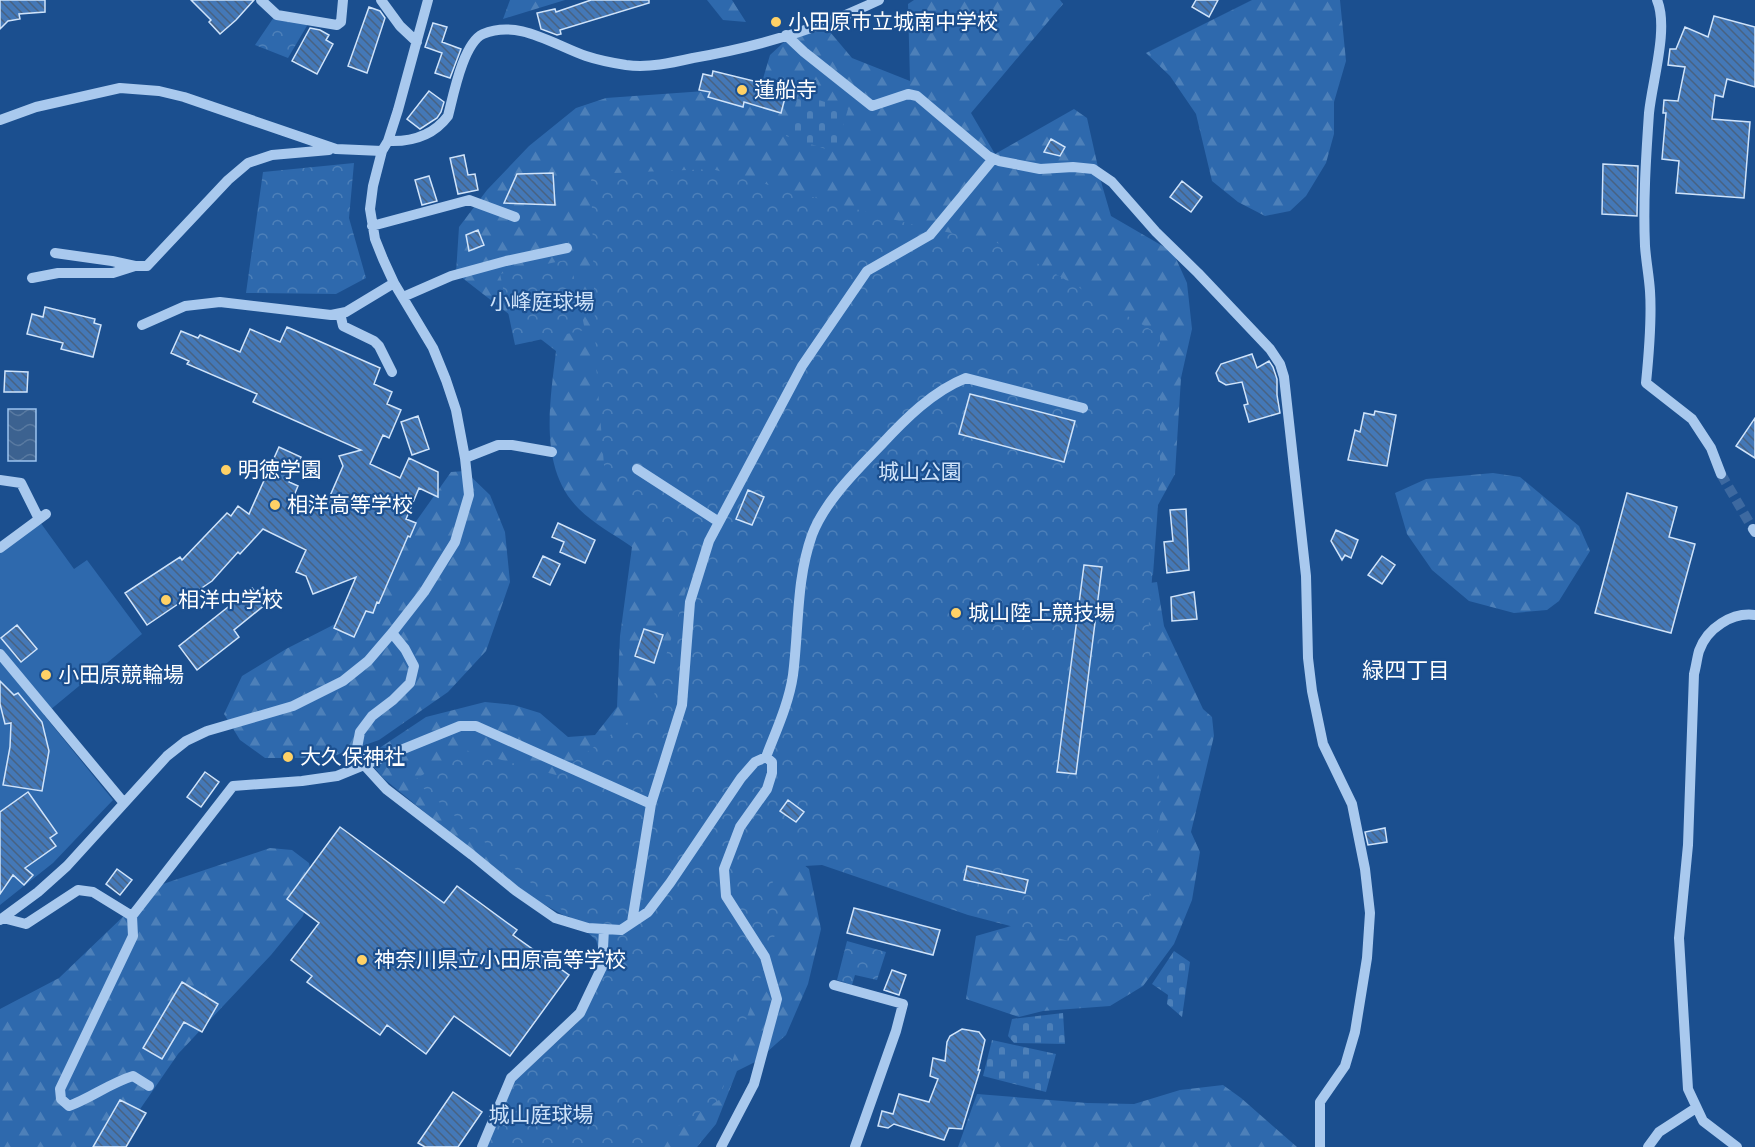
<svg xmlns="http://www.w3.org/2000/svg" width="1755" height="1147" font-family="Roboto,'Noto Sans JP',sans-serif">
<defs>
<pattern id="forest-firs" width="22" height="20" patternUnits="userSpaceOnUse" patternTransform="scale(1.5)"><rect width="22" height="20" fill="#2e69ad"/><path d="M5 1l3.5 6h-7zM16 11l3.5 6h-7z" fill="#4d80b9"/></pattern>
<pattern id="cemetery-stones" width="16" height="16" patternUnits="userSpaceOnUse" patternTransform="scale(1.5)"><rect width="16" height="16" fill="#2e69ad"/><path d="M2 7V4a2 2 0 0 1 4 0v3zM10 15v-3a2 2 0 0 1 4 0v3z" fill="#4d80b9"/></pattern>
<pattern id="park-crowns" width="20" height="18" patternUnits="userSpaceOnUse" patternTransform="scale(1.5)"><rect width="20" height="18" fill="#2e69ad"/><path d="M2 6a3 3 0 1 1 6 0M12 15a3 3 0 1 1 6 0" fill="none" stroke="#4d80b9"/></pattern>
<pattern id="water-waves" width="16" height="10" patternUnits="userSpaceOnUse" patternTransform="scale(1.5)"><rect width="16" height="10" fill="#3c6290"/><path d="M0 5q4-4 8 0t8 0" fill="none" stroke="#597aa1"/></pattern>
<pattern id="building-back-hatch" width="6" height="6" patternUnits="userSpaceOnUse" patternTransform="scale(1.5)"><rect width="6" height="6" fill="#4478b7"/><path d="M-1 5l2 2M0 0l6 6M5-1l2 2" fill="none" stroke="#486282"/></pattern>
</defs>
<rect width="100%" height="100%" fill="#1b4f8f"/>
<path fill="#2e69ad" d="M40 522 74 569 87 560 142 634 44 715 113 800 53 863 0 905V553Z"/>
<path fill="url(#forest-firs)" d="M510 0H565L503 19Z
M707 0H732L746 22 723 20Z
M914 0H1060L1063 4 971 113 995 154 1074 109 1087 118 1102 185 1111 216 1173 252 1187 283 1192 329 1181 378 1175 474 1158 505 1153 575 1122 573 748 819 809 869 821 929 808 984 786 1035 757 1061 737 1071 716 1124 697 1147H615L617 921 565 916 536 900 489 865 383 778 366 757 426 717 485 702 514 705 540 713 568 737 595 735 617 707 620 636 632 547C615 535 594 524 579 509 538 469 550 402 556 351L456 273 459 227 487 190 529 146 576 108 606 98 705 91H726L757 99 770 55 796 31 825 26 852 58 910 81 908 4Z
M1252 0H1340L1346 61 1334 102V134L1326 163 1306 196 1290 211 1265 216 1238 202 1212 181 1196 114 1170 76 1146 53Z
M465 471 490 495 505 532 510 582 486 651 448 692 379 740 328 758H265L240 740 224 714 242 676 286 649 339 622 376 578 451 472Z
M1493 473 1520 477 1579 526 1590 551 1559 601 1547 610 1514 613 1469 601 1432 570 1407 534 1395 493 1426 479Z
M1157 582 1164 626 1203 709 1212 717 1214 736 1191 832 1200 852 1192 900 1174 944 1143 986 1110 1006 1043 1011 1019 1017 966 999 976 936 1018 924 1143 584Z
M270 848 292 850 309 863 313 883 303 916 271 955 178 1054 114 1147H0V1009L59 978 154 887Z
M1223 1085 1241 1098 1297 1147H958L977 1094 1087 1103 1134 1104 1180 1090Z"/>
<path fill="url(#cemetery-stones)" d="M799 94 848 109 835 152 786 136Z
M1174 951 1190 962 1182 1017 1167 1004 1168 995 1152 984Z
M1063 1013 1065 1044 1014 1043 1008 1036 1012 1019Z
M992 1040 1056 1054 1046 1092 983 1076Z"/>
<path fill="url(#park-crowns)" d="M274 17 308 24 288 58 255 45Z
M354 163 349 218 366 278 336 294 246 293 263 172Z
M712 169 910 224 1006 245 1160 335V467L1148 635 1161 809 1147 913 1096 948 968 915 822 865 770 868 780 920 719 1100 645 1147H486L515 1081 576 1024 605 971 596 940 414 780 465 750 556 775 651 705 696 557 605 478 596 364 591 174Z
M570 259 585 330 515 345 500 274Z
M847 941 886 952 877 980 855 975 852 985 837 980Z"/>
<path fill="url(#water-waves)" stroke="#9cc4f0" stroke-width="1.5" d="M8 409H36V461H8Z"/>
<path fill="url(#building-back-hatch)" stroke="#cfe3fa" stroke-width="1.5" d="M0 0H45V12L19 14 20 19 8 21 0 29Z
M191 0H254L236 20 220 34 209 22 211 20Z
M591 0H649V3L560 30 561 34 557 35 541 29 537 13 555 9 556 12Z
M1196 0H1218L1209 17 1192 7Z
M369 7 380 11 385 18 367 73 348 66Z
M1714 16 1755 27V87L1727 79 1723 97 1715 95 1712 119 1750 122 1744 198 1676 193 1679 161 1662 159 1666 113H1663L1664 100 1678 101 1685 67 1668 65 1670 49H1676L1685 27 1708 37Z
M433 23 447 27 442 42 461 49 450 78 435 73 442 53 425 47Z
M310 28 320 30 329 35 326 40 333 44 317 74 292 61Z
M713 71 762 83 761 87 786 94 781 113 744 102 743 107 708 97 710 92 699 90 703 74 712 76Z
M429 91 444 102 441 112 437 118 420 129 407 119Z
M1051 139 1065 147 1060 156 1044 152Z
M464 155 468 175 475 174 478 190 458 194 450 158Z
M1603 164 1638 166 1637 216 1602 214Z
M553 173 555 205 504 203 517 174Z
M429 176 437 201 422 205 415 180Z
M1182 181 1202 197 1191 212 1170 197Z
M478 230 484 245 469 251 466 235Z
M45 307 95 319 94 323 101 325 93 357 61 349 63 343 27 334 32 314 43 317Z
M287 327 380 368 374 384 392 392 387 404 401 410 389 438 383 435 370 464 400 478 409 458 438 472V497L419 488 406 519 416 523 410 537 408 536 379 603 377 602 373 613 366 611 354 637 334 628 356 577 313 594 306 576 296 572 306 550 263 529 240 554 238 552 212 581 147 625 125 593 180 557 182 560 227 513 231 516 238 506 249 514 279 447 301 457 289 482 298 486 293 498 323 512 343 466 339 456 361 450 253 402 257 394 187 364 189 361 171 353 181 331 198 338 200 335 240 352 250 329 280 342Z
M1252 354 1257 368 1269 361 1273 367 1277 379V395L1280 413 1249 422 1244 405 1248 404 1242 382 1226 385 1219 381 1216 373 1221 364Z
M5 371 28 372 27 392H4Z
M970 394 1075 421 1064 462 959 434Z
M1375 411 1396 415 1387 466 1348 460 1355 430 1360 432 1364 413 1374 415Z
M418 416 429 449 412 455 401 422Z
M1755 418V458L1736 446Z
M748 490 764 497 752 525 736 519Z
M1627 493 1677 507 1669 537 1695 544 1671 633 1595 613Z
M1186 509 1189 570 1167 573 1164 542 1173 541 1170 510Z
M558 523 595 540 585 563 560 552 564 542 552 537Z
M1336 530 1358 540 1351 558 1345 555 1342 560 1331 541Z
M543 556 560 564 550 585 533 577Z
M1382 556 1395 565 1382 584 1368 575Z
M1084 565 1102 567 1076 774 1057 772Z
M263 587 272 599 234 630 239 637 197 670 179 646 252 588 256 593Z
M1194 592 1197 619 1172 621 1171 597Z
M17 625 37 649 21 662 1 638Z
M644 629 663 635 654 663 635 656Z
M0 681 14 695 18 693 42 722 49 751 42 791 3 785 10 747 11 723 5 724 0 704Z
M205 772 219 782 201 807 187 797Z
M28 792 57 833 50 838 56 846 25 868 33 875 24 885 13 875 0 894V812Z
M788 800 804 812 796 822 780 811Z
M340 827 444 903 457 886 517 930 513 935 569 975 510 1056 454 1016 426 1054 387 1025 380 1035 307 982 312 976 291 960 319 923 287 899Z
M1385 828 1387 842 1368 845 1365 832Z
M967 866 1028 880 1025 893 964 880Z
M117 869 132 880 120 895 106 884Z
M854 908 940 930 933 955 847 933Z
M892 970 906 975 899 995 884 990Z
M182 982 218 1004 202 1032 184 1022 162 1059 143 1048Z
M962 1029 979 1032 985 1040 978 1070H980L962 1129 949 1128 944 1140 894 1124 888 1128 878 1126 882 1111 893 1114 899 1094 929 1102 938 1079 930 1076 933 1058 945 1061 947 1042 950 1036Z
M453 1092 482 1112 458 1147H425L418 1143Z
M120 1100 146 1113 126 1147H93Z"/>
<g fill="none" stroke-linecap="round" stroke-linejoin="round">
<path stroke="#3d69a0" stroke-width="10" stroke-dasharray="10 5" stroke-linecap="butt" d="M1721 474 1753 529"/>
<path stroke="#a9c9ee" stroke-width="10" d="M261 0 277 15 337 25 341 22 343 0
M381 0 400 26 417 42
M1657 0C1669 28 1652 82 1649 113 1646 157 1643 202 1645 246 1646 261 1649 276 1650 291 1652 321 1649 353 1646 383L1692 419 1711 448 1721 474
M786 35 804 52 872 106 908 94 917 96 988 156 999 161 1040 169 1073 167 1093 169 1112 182 1156 232 1198 273 1270 349 1280 364 1284 377 1306 576 1308 658 1312 691 1323 744 1352 804 1365 869 1370 913 1367 958 1355 1032 1345 1066 1320 1102V1147
M0 120 36 107 120 88 159 91 184 97 336 149 382 151
M388 141C412 142 433 136 448 116 453 97 463 43 483 34 518 19 552 44 586 56 598 60 613 63 626 65 649 68 671 63 693 58 756 47 822 28 879 0
M372 226 469 200 515 217
M55 253 112 261 135 266
M32 278 58 273H113L135 266H147L228 180 248 163 272 155 329 150
M403 297 451 276 506 261 567 248
M340 313 343 326 374 341 379 346 392 372
M142 325 185 306 220 302 331 315 346 312 394 283
M465 458 498 445H512L552 452
M637 469 719 522
M0 480 21 483 39 519
M1753 529 1755 532
M0 548 46 514
M392 633 405 649 414 666 410 683 393 700 372 716 360 732 357 748 365 766 386 789 472 855 516 891 555 918 588 928 621 930 648 912 670 883 741 778 755 762 766 757 772 762V773L767 789 740 827 724 869 726 896 765 957 777 999 754 1084 721 1147
M0 654 124 803
M766 757C776 731 789 703 793 675 799 628 796 580 812 535 825 501 856 471 881 445 905 419 933 391 966 378L1083 408
M132 916 133 936 60 1089 61 1099 69 1106C91 1098 110 1083 133 1076L149 1086
M3 918 26 924 78 890 93 892 132 916 233 786 302 781 337 776 460 726H476L651 804
M0 920 38 892 67 866 167 756 186 741 207 731 293 706 343 681 368 661 392 633 424 592 455 542 469 495 465 458 456 410 446 380 433 348 394 283 383 259 375 239 370 209 373 186 382 151 388 141 398 110 428 0
M632 922 651 804 682 705 690 602 709 541 802 366 867 271 930 235 993 159
M834 985 903 1004 896 1031 855 1147
M482 1147 511 1078 580 1013 602 967 604 929
M1648 1147 1659 1132 1696 1108
M1737 1147 1703 1121 1688 1089 1679 938 1688 845 1694 674C1696 667 1697 658 1699 651 1707 628 1732 612 1755 615"/>
</g>
<g fill="#ffd166" stroke="#1b4f8f" stroke-width="2">
<circle cx="776" cy="22" r="6"/>
<circle cx="742" cy="90" r="6"/>
<circle cx="226" cy="470" r="6"/>
<circle cx="275" cy="505" r="6"/>
<circle cx="166" cy="600" r="6"/>
<circle cx="956" cy="613" r="6"/>
<circle cx="46" cy="675" r="6"/>
<circle cx="288" cy="757" r="6"/>
<circle cx="362" cy="960" r="6"/>
</g>
<g text-anchor="middle" dominant-baseline="central" stroke-width="4.5" stroke-linejoin="round" paint-order="stroke">
<g font-size="21" fill="#fff" stroke="#1b4f8f" text-anchor="start">
<text x="788" y="22">小田原市立城南中学校</text>
<text x="754" y="90">蓮船寺</text>
<text x="238" y="470">明徳学園</text>
<text x="287" y="505">相洋高等学校</text>
<text x="178" y="600">相洋中学校</text>
<text x="968" y="613">城山陸上競技場</text>
<text x="58" y="675">小田原競輪場</text>
<text x="300" y="757">大久保神社</text>
<text x="374" y="960">神奈川県立小田原高等学校</text>
</g>
<g font-size="21" fill="#cfe3fa" stroke="#1b4f8f">
<text x="542" y="302">小峰庭球場</text>
<text x="920" y="472">城山公園</text>
<text x="541" y="1115">城山庭球場</text>
</g>
<g font-size="22" fill="#fff" stroke="#1b4f8f">
<text x="1406" y="670">緑四丁目</text>
</g>
</g>
</svg>
